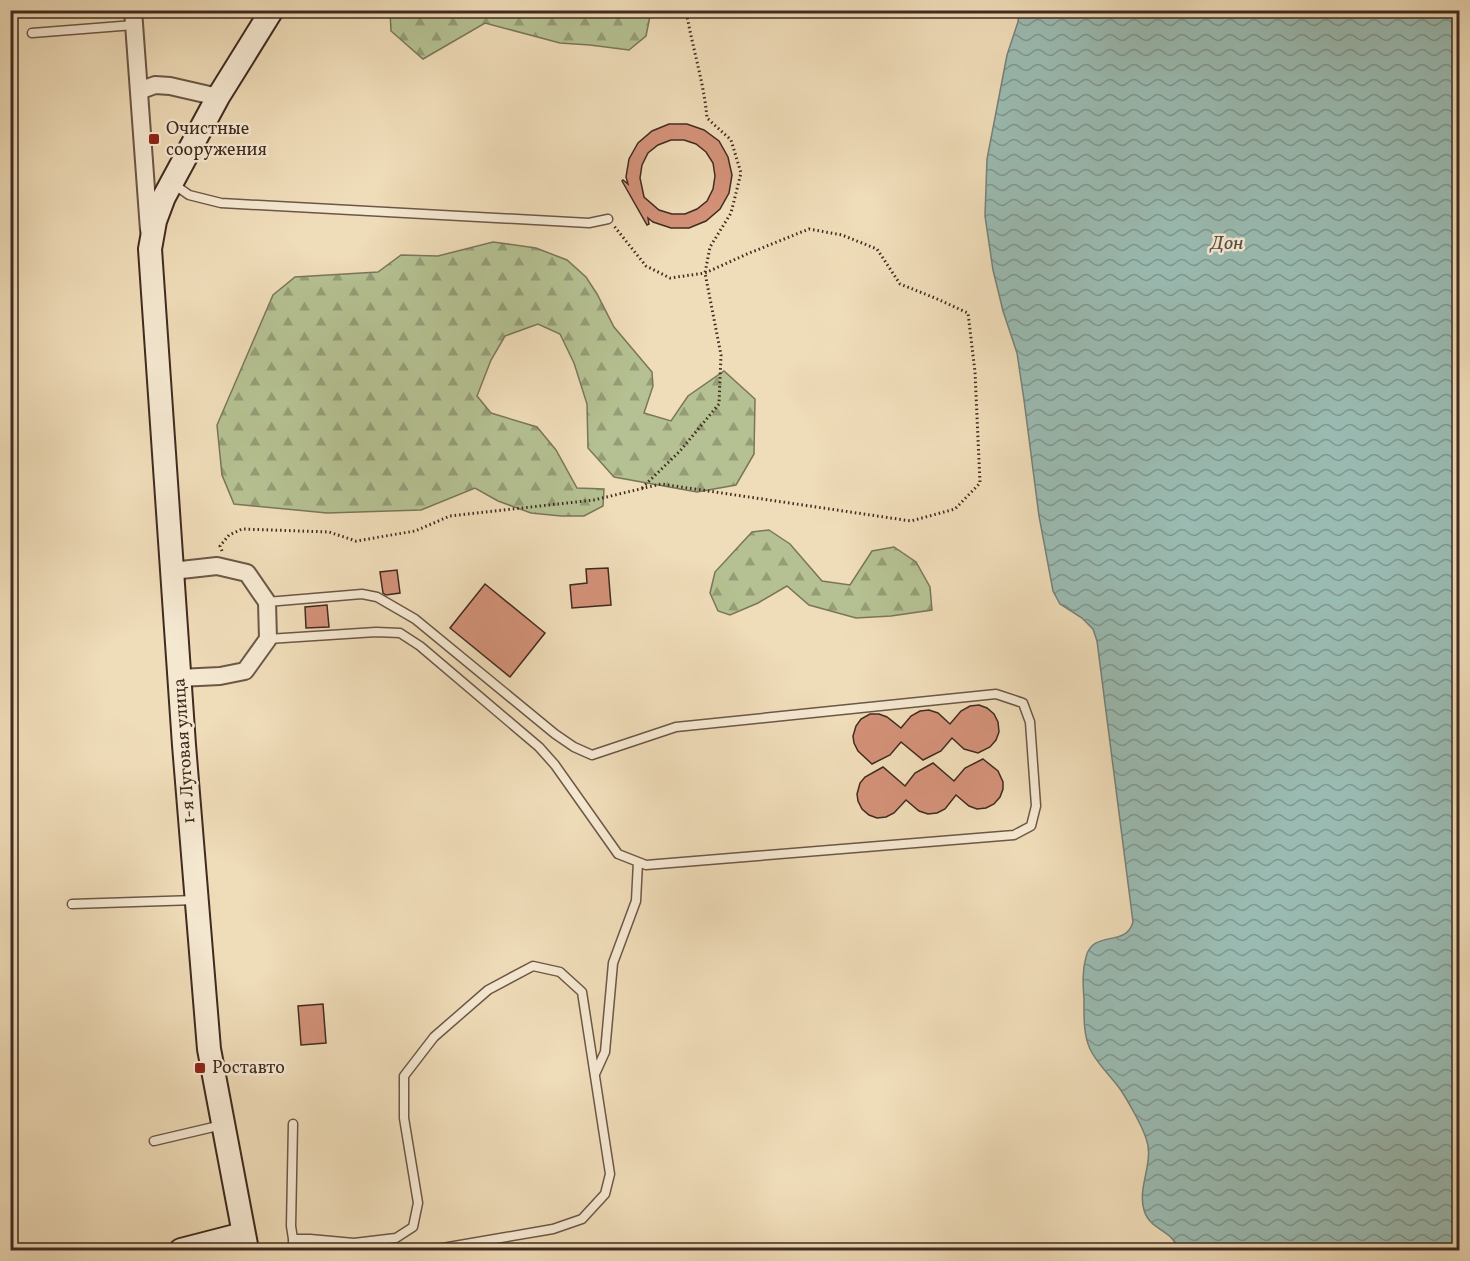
<svg xmlns="http://www.w3.org/2000/svg" width="1470" height="1261" font-family="Vollkorn,serif">
<defs>
<pattern id="forest-firs" width="22" height="20" patternUnits="userSpaceOnUse" patternTransform="scale(1.5)"><rect width="22" height="20" fill="#b5c192"/><path d="M5 1l3.5 6h-7zM16 11l3.5 6h-7z" fill="#959d77"/></pattern>
<pattern id="water-waves" width="16" height="10" patternUnits="userSpaceOnUse" patternTransform="scale(1.5)"><rect width="16" height="10" fill="#9abbb2"/><path d="M0 5q4-4 8 0t8 0" fill="none" stroke="#7f9890"/></pattern>
</defs>
<rect width="100%" height="100%" fill="#efdcb8"/>
<filter id="stains"><feTurbulence type="fractalNoise" baseFrequency=".00333" numOctaves="4"/><feColorMatrix values="0 0 0 0 .2 0 0 0 0 .09 0 0 0 0 .02 0 0 0 .5 -.17"/></filter>
<radialGradient id="worn" r=".72"><stop offset=".6" stop-color="#630" stop-opacity="0"/><stop offset="1" stop-color="#630" stop-opacity=".3"/></radialGradient>
<path fill="url(#forest-firs)" stroke="#7a765a" stroke-width="1.5" d="M390 11 391 10 651 11 646 36 629 50 590 45 560 43 485 23 423 59 391 31Z
M493 242 536 248 567 260 586 277 597 294 614 327 652 372 653 386 644 413 671 421 688 396 724 371 755 399 754 454 736 485 697 492 614 477 588 448 587 404 574 363 560 334 538 324 505 336 491 360 477 396 491 413 537 427 556 450 577 488 604 489 603 506 584 516H561L531 513 498 501 475 488 421 510 327 513 234 504 222 475 217 425 273 295 295 277 378 272 401 255 438 256Z
M769 530 790 544 822 581 850 585 872 551 894 547 916 562 930 587 932 610 891 616 856 618 809 605 787 586 758 603 730 615 718 611 710 593 715 572 752 532Z"/>
<path fill="url(#water-waves)" stroke="#768178" stroke-width="1.5" d="M1019 11H1459V1250H1179C1172 1229 1150 1231 1144 1210 1137 1187 1155 1161 1146 1138 1142 1126 1127 1099 1120 1089 1110 1075 1097 1064 1090 1049 1083 1033 1084 1015 1084 999 1083 985 1082 971 1086 957 1093 929 1126 948 1133 922L1097 641 1093 629 1082 618 1060 604 1053 591 1039 516 1024 400 1017 353 1003 311 993 270 985 216 987 159 1007 55 1018 22Z"/>
<path fill="#d39178" stroke="#402b21" stroke-width="1.5" fill-rule="evenodd" d="M669 124H687L704 130 719 141 728 157 732 175 729 193 720 209 706 221 689 228H671L653 222 648 218 649 224 647 225 622 181 623 180 628 184 626 177 629 159 638 143 652 131ZM671 140H684L696 144 706 152 713 163 715 176 713 189 707 201 697 209 685 214H672L659 210 644 197 640 178 642 165 648 153 658 145Z
M608 568 611 605 572 608 570 585 587 583 586 569Z
M397 570 400 593 386 595 383 593 380 572Z
M485 584 545 633 510 677 450 628Z
M327 605 329 627 306 628 305 607Z
M979 705 987 708 994 714 998 722 999 732 996 740 990 747 978 753 964 749 952 738 941 751 923 760 901 742 890 755 872 764 858 751 854 743 853 736 856 726 861 719 870 714H879L887 717 901 728 911 716 920 711 929 710 938 713 950 724 961 711 970 706Z
M983 759 998 771 1003 782V789L1000 797 994 804 986 808 977 809 969 806 956 795 945 809 937 813 928 814 919 811 906 800 894 813 886 817 877 818 869 815 862 809 858 801 857 794 860 783 865 777 883 767 905 786 915 773 933 763 954 781 965 768Z
M323 1004 326 1043 301 1045 298 1006Z"/>
<g fill="none" stroke-linecap="round" stroke-linejoin="round">
<defs>
<path id="lane" d="M32 33 134 25
M172 183 189 195 221 203 589 223 608 219
M267 602 362 594 377 597 415 619 555 734 574 747 592 755 676 727 996 694 1023 703 1030 722 1036 806 1031 826 1014 835 646 865 618 854 555 765 539 747 420 646 400 633 376 632 268 639
M72 904 196 900
M595 1074 605 1052 613 963 636 901 638 862
M154 1141 222 1125
M293 1239H310L354 1243 396 1238 413 1227 418 1203 404 1118V1076L434 1037 488 990 533 966 560 972 582 992 610 1174 605 1194 582 1219 553 1229 431 1250
M293 1250V1239L291 1226 293 1124"/>
<path id="street" d="M133 10 149 230
M139 91 155 85 170 86 218 97
M172 571 217 566 247 573 267 602 268 639 245 671 220 676 179 678"/>
<path id="secondary" d="M181 1250 243 1234
M247 1250 209 1049 184 745 150 249 155 221 164 197 218 97 272 10"/>
</defs>
<use href="#lane" stroke="#6c5747" stroke-width="11"/>
<use href="#street" stroke="#6c5747" stroke-width="20"/>
<use href="#secondary" stroke="#402b21" stroke-width="26"/>
<path stroke="#402b21" stroke-width="3" stroke-dasharray="1.5 3" stroke-linecap="butt" d="M642 488 680 451 719 404 721 355 705 273 710 247 731 213 741 173 731 140 707 118C704 82 692 47 686 10
M222 551 220 546 229 535 242 529 329 532 356 541 415 531 450 516 594 500 661 484 911 521 955 509 980 483 975 372 968 313 935 298 900 284 877 249 842 235 809 229 747 254 705 273 670 278 646 266 614 226"/>
<use href="#lane" stroke="#f5e8d1" stroke-width="8"/>
<use href="#street" stroke="#f5e8d1" stroke-width="16"/>
<use href="#secondary" stroke="#f5e8d1" stroke-width="22"/>
</g>
<g fill="#8f2418" stroke="#f5e8d1" stroke-width="2">
<rect x="148" y="133" width="12" height="12" rx="3"/>
<rect x="194" y="1062" width="12" height="12" rx="3"/>
</g>
<g text-anchor="middle" dominant-baseline="central" stroke-width="5" stroke-linejoin="round" paint-order="stroke">
<g font-size="18" fill="#402b21" stroke="#f5e8d1" text-anchor="start">
<text x="166" y="129">Очистные<tspan x="166" dy="21">сооружения</tspan></text>
<text x="212" y="1068">Роставто</text>
</g>
<g font-size="18" fill="#402b21" stroke="#f5e8d1">
<text transform="translate(185 751) rotate(-94)">1-я Луговая улица</text>
</g>
<g font-size="20" font-style="italic" fill="#564f45" stroke="#f5e8d1">
<text x="1227" y="244">Дон</text>
</g>
</g>
<rect width="1470" height="1261" fill="none" stroke="#efdcb8" stroke-width="36"/>
<rect x="12" y="12" width="1446" height="1237" fill="none" stroke="#402b21" stroke-width="3"/>
<rect x="18" y="18" width="1434" height="1225" fill="none" stroke="#402b21" stroke-width="1.5"/>
<rect width="100%" height="100%" filter="url(#stains)"/>
<rect width="100%" height="100%" fill="url(#worn)"/>
</svg>
